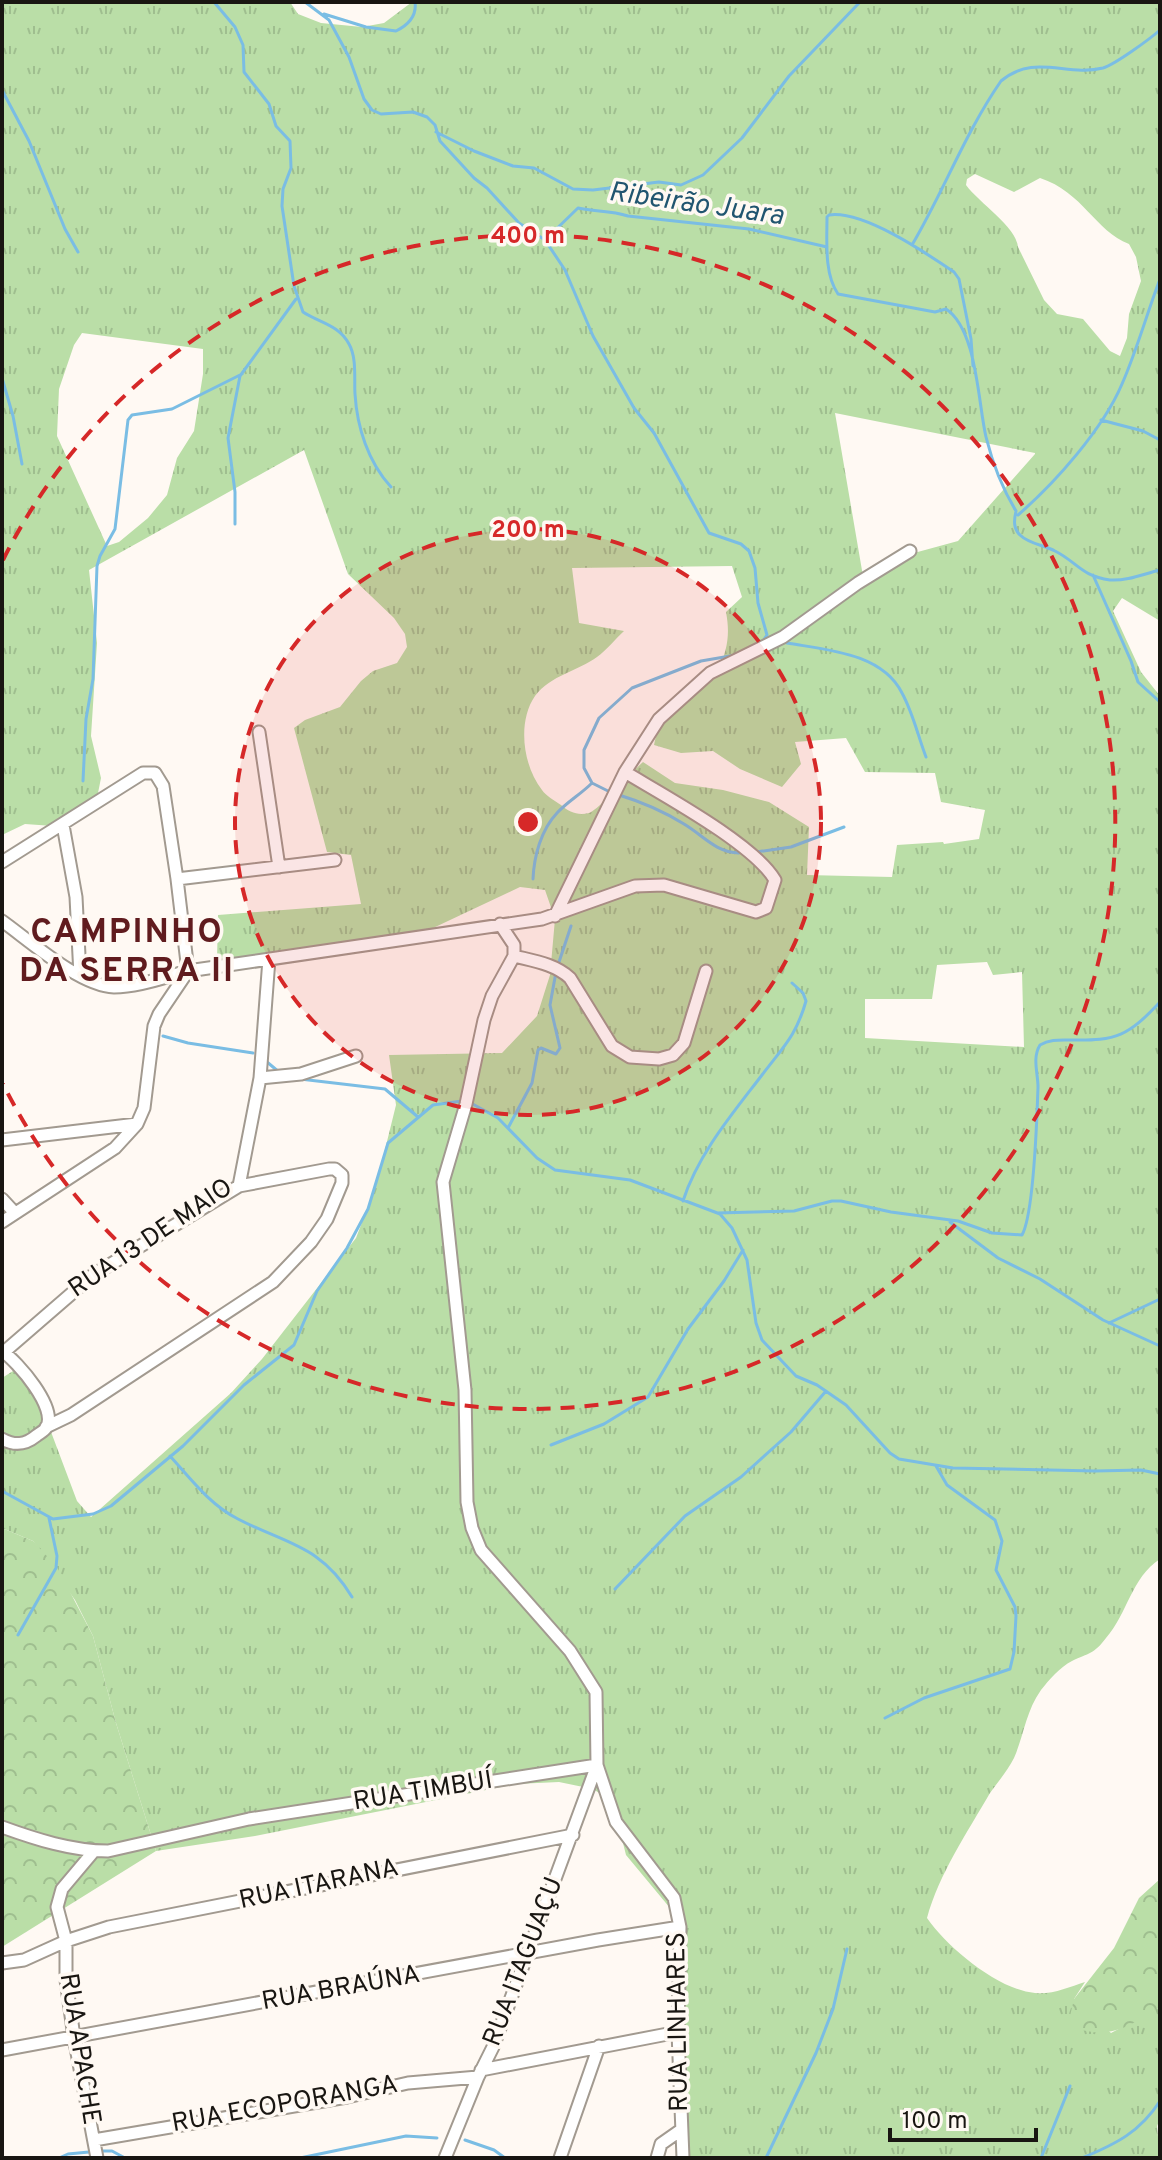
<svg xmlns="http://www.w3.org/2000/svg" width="1162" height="2160" font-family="Overpass,sans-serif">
<defs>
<pattern id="grass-tufts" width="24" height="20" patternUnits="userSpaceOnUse" patternTransform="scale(2)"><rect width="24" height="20" fill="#badea7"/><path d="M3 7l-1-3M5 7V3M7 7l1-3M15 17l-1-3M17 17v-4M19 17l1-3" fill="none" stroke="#9fbe8f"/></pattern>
<pattern id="forest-crowns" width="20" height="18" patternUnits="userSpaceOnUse" patternTransform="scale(2)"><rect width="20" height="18" fill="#badea7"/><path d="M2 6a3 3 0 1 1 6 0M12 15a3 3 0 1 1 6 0" fill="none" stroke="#9fbe8f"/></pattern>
</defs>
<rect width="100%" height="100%" fill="#fff9f3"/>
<path fill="url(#grass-tufts)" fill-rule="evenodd" d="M2 2H290L298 14 321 23 362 27 384 23 412 2H1160V621L1122 598 1113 611 1141 672 1160 696V1559C1131 1578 1128 1613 1106 1638 1094 1654 1089 1653 1072 1661 1060 1667 1049 1680 1041 1690 1026 1711 1024 1735 1014 1758 1008 1770 998 1782 990 1793 967 1833 939 1874 927 1918 947 1947 998 1990 1035 1993 1052 1995 1069 1987 1085 1982L1074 1999 1111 2033 1160 2007V2119L1157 2126 1160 2158H690L678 2066 676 1970 670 1908 626 1855 617 1819 607 1798 593 1789 559 1782 516 1784 255 1836 156 1851 116 1723 93 1636 75 1600 33 1541 2 1528V1378L13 1371 36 1392 77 1501 91 1517 231 1393 262 1359 356 1238 376 1186 396 1105 389 1055 502 1053 537 1016 550 975 555 919 545 890 520 887 431 929 383 946 324 957 217 960 218 915 361 904 351 855 327 852 294 728 305 720 340 707 361 681 373 671 397 663 407 647 405 634 394 618 348 574 304 450 89 570 97 643 91 736 101 778 97 798 53 826 25 824 2 835ZM975 174 1014 192 1040 178C1083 192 1095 231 1129 244L1136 257 1141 281 1129 314 1127 338 1120 356 1110 351 1083 319 1057 314 1044 300 1018 247C1016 226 979 203 966 185L967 179ZM82 333 203 349V374L194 431 177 458 167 495 148 518 119 542 107 546 57 436 59 389 74 345ZM835 413 1035 453V454L958 541 903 556 864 582ZM732 566 742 597 726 612C730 633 728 650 718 669 696 689 659 714 654 745L681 753 713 751 740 769 782 787 801 764 795 742 846 738 865 772 935 773 941 802 985 810 979 839 944 844 943 842 897 845 892 877 807 875 809 827 769 802 723 790 675 783 643 762C631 772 600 809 589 813 578 816 569 812 561 805 555 801 546 796 542 790 523 766 517 722 535 696 551 675 578 671 597 657 607 650 615 639 624 631L579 623 572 568ZM987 962 993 975 1022 972 1024 1047 865 1038V999H932L937 965Z"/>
<path fill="url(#forest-crowns)" d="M2 1528 33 1541 57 1567 93 1636 116 1723 156 1851 2 1947Z
M1160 1879V2007C1131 2025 1113 2039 1078 2029L1070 2016 1074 1999 1114 1948 1139 1898Z"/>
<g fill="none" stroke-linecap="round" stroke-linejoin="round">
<path stroke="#7abde4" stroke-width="3" d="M214 2 235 27 243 45 244 72 269 104 276 126 290 141 291 168 283 189 282 206 294 286 303 312C320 323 339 325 349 344 357 358 354 379 355 394 357 427 368 462 391 487
M305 2 329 20 349 57 364 99 372 110 381 114 413 112 427 117 435 125 440 141 474 178 487 188 519 223 545 240
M324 14 366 27 396 31C408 25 417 16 415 2
M2 90 29 141 65 229 78 252
M436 132 474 151 513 166 534 168 573 189 593 190 659 182 681 185 703 175 742 138 789 76 860 2
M545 240 565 270 593 336 634 408 654 433 709 533 741 544 749 551 755 568 758 603 767 635 763 641
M545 240 578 208C595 212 610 210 628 216L749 229 827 247
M912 245C944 191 965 133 1001 81 1034 53 1066 77 1103 68 1114 65 1150 39 1160 30
M973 366 971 339 959 279 954 272C926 253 863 210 829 215L827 217C827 241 824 274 838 294L935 312 946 309C977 329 978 403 986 437 993 465 1002 488 1016 511 1014 520 1013 528 1020 535 1029 544 1044 545 1055 551 1077 562 1081 576 1110 580 1128 581 1143 574 1160 570
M2 378 13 416 22 464
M1101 420 1143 431 1160 440
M1018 515C1055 483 1103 429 1122 384 1137 350 1147 313 1160 279
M235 524V492L228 438 240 376 296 299
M1093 575 1131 661 1138 682 1160 702
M787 643C827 650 882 653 902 693 913 713 918 736 926 757
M83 781 86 719 93 679 97 566 100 556 115 529 128 420 132 415 172 409 242 374
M608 791 592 783 584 768V750L599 718 632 688 701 661 736 655
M619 795C642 802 663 811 684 824 704 836 715 852 739 853
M756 852 791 847 844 827
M533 879C534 856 541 830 557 813 567 802 581 794 592 783
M558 965 571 926
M163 1036 188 1043 253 1053
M267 1062 279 1072
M300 1079 385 1089 418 1117
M469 1102 498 1118 537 1158 555 1170 630 1180 720 1214 732 1228 747 1260 756 1323 762 1340 796 1376 817 1385 846 1405 890 1453 899 1459 953 1468 1095 1471 1141 1470 1160 1474
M508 1128 532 1083 538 1050 541 1048 556 1054 560 1048 550 1005 556 972
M683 1201C698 1154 733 1113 762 1075 784 1046 796 1036 806 1001L803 993 792 983
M717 1213 794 1211 832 1201H841L891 1212 958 1221 992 1233 1022 1235C1034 1214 1037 1117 1038 1087 1038 1073 1032 1058 1040 1045 1050 1039 1060 1040 1071 1040 1117 1041 1128 1036 1160 1002
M950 1222 998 1258 1040 1279 1103 1320 1160 1346
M1109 1323 1160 1299
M551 1445 604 1424 648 1397 688 1329 724 1281 743 1250
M170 1456C190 1478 210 1505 238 1519 286 1544 321 1545 352 1597
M2 1491 53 1519 93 1514 111 1506 183 1446 244 1385 294 1345 317 1291 347 1248 368 1209 388 1143 433 1105 462 1101
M615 1589 685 1516 741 1477 791 1432 826 1391
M18 1635 56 1568 57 1556 49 1518
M885 1718 924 1698 1010 1669 1014 1652 1016 1616 1015 1607 996 1570 1002 1541 995 1520 947 1485 936 1466
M465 2140 494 2150 505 2158
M103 2151H112L125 2158
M59 2158 68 2154 89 2152
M300 2158 406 2136 437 2138
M766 2158 816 2053 833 2009 847 1949
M1041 2158 1070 2086
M1082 2158C1116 2144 1140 2132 1160 2101"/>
<defs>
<path id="minor" d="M259 732 279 867
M63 825 76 897 80 975
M2 862 143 773H155L163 786 177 879 188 971 159 1014 154 1026 144 1108 137 1124 115 1148 2 1222
M177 879 335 860
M555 916 625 772 659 719 710 673 783 637 858 583 910 551
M2 921C30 941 80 986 114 987 139 987 164 977 188 971L542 919 635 886 664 885 756 912 766 908 775 880C754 844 663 795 625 772
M500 924 514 945V956L492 996 484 1020 466 1104 443 1182 465 1390 467 1502 472 1528 481 1550 570 1651 596 1692 597 1765 616 1822 674 1898 680 1927 678 2032 683 2158
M514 956C534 961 555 964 570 978L612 1046 630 1057 659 1059 673 1055 684 1043 706 971
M260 1078 301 1074 356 1056
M2 1140 137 1124
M2 1199 14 1212
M2 1351C17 1361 59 1409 46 1428 44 1431 40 1433 36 1436 25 1445 15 1446 2 1439
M4 1352 93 1275 239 1186 260 1078 269 959
M46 1427 71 1415 273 1282 311 1242 327 1219 342 1183V1175L335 1169H329L239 1186
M2 1827C35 1839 72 1851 108 1851L249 1819 597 1765
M94 1851 62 1889 57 1907 66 1941V1980L74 2037 97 2158
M2 1963 24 1960 66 1941 109 1927 573 1835
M2 2050 598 1940 680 1927
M481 2070 678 2032
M94 2140 347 2097 408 2083 478 2077
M445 2158 478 2077 493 2047 597 1765
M560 2158 599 2046
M657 2158 661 2144 681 2130"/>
</defs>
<use href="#minor" stroke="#a29a90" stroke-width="15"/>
<use href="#minor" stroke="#fff" stroke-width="11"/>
</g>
<circle cx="528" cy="822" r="293" fill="#d62828" fill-opacity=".12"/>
<g fill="none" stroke="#d62828" stroke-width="4" stroke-dasharray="14 10">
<circle cx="528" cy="822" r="293"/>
<path d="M3 560A587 587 0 1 1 3 1084"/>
</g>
<g text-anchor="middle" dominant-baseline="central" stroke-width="7" stroke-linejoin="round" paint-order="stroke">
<g font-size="26" fill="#191612" stroke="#fff9f3">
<text transform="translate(151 1239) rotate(-34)">RUA 13 DE MAIO</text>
<text transform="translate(423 1792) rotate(-9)">RUA TIMBUÍ</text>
<text transform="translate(319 1885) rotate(-12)">RUA ITARANA</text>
<text transform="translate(524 1962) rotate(-69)">RUA ITAGUAÇU</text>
<text transform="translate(341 1989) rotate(-10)">RUA BRAÚNA</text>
<text transform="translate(679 2022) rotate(-91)">RUA LINHARES</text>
<text transform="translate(79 2049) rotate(81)">RUA APACHE</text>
<text transform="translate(285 2105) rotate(-10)">RUA ECOPORANGA</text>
</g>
<g font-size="28" font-style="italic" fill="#215570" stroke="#fff9f3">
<text transform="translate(696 205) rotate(8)">Ribeirão Juara</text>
</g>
<g font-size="34" font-weight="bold" letter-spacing="2" fill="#601b1e" stroke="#fff9f3">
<text x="127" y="933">CAMPINHO<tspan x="127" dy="39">DA SERRA II</tspan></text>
</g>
</g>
<circle cx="528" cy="822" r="12" fill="#d62828" stroke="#fff9f3" stroke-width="4"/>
<g font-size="24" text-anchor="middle" font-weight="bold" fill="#d62828" stroke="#fff9f3" stroke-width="7" stroke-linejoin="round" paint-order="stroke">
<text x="528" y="243">400 m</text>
<text x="528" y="537">200 m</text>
</g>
<rect width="1162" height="2160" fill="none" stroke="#191612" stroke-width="8"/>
<path d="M890 2128v12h146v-12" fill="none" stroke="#191612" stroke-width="4"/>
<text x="902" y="2128" font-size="24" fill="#191612" stroke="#fff9f3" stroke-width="6" paint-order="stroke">100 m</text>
</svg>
